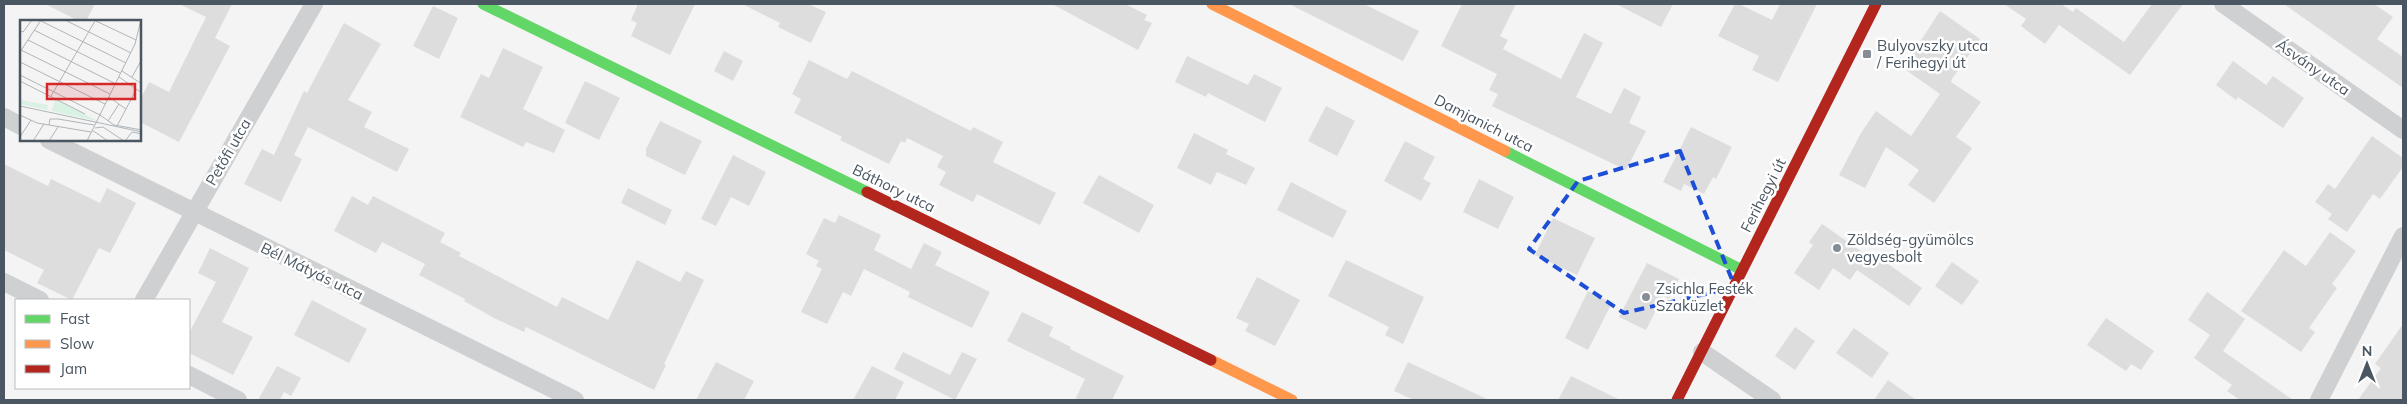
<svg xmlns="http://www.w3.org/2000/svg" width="2407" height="404" font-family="Mulish,sans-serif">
<rect width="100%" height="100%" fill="#f4f4f4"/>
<path fill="#ddddde" d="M45 4H95L86 21H79Z
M179 4H232L215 38 230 46 179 142 140 122V100L149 82 169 92 206 17Z
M638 4H695L670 55 631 36 637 23 631 20Z
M742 4H808L826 12 811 43 778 27 780 23Z
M1052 4H1125L1147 15 1144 20 1152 23 1138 50Z
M1289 4H1364L1419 31 1403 61Z
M1462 4H1516L1500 36 1508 40 1503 49 1561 79 1584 33 1603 43 1576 97 1611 114 1624 88 1641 97 1629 123 1646 131 1626 170 1492 106 1498 94 1489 90 1497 74 1441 46Z
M1616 4H1673L1661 27Z
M1735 4H1739L1772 20 1780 4H1817L1778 82 1752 70 1759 56 1718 36Z
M2004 4H2061L2073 12 2076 8 2124 42 2152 4H2183L2130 75 2059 25 2045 44 2021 26 2026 19Z
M2284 4H2374L2393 17 2377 39 2403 57V88Z
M433 6 458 18 439 59 413 46Z
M1940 11 1980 39 1952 79 1951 82 1981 102 1956 137 1972 148 1934 203 1908 185 1919 170 1886 147 1865 188 1839 175 1861 133 1876 111 1911 136 1940 94 1903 68Z
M344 23 381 44 348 100 372 112 364 127 409 149 397 172 308 127 294 155 302 159 281 202 244 184 262 149 274 155 304 91 307 93Z
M503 48 543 67 523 109 565 130 554 153 526 142 523 147 460 117 481 74 489 78Z
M724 51 743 61 733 81 714 71Z
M1187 56 1248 85 1254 74 1282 88 1265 122 1208 93 1206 97 1175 82Z
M809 60 847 79 852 71 971 131 973 127 1003 142 993 162 1056 193 1040 225 977 194 973 202 939 185 946 172 937 167 943 156 907 138 905 143 901 141 889 164 840 140 842 137 794 113 801 99 792 94Z
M2233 61 2266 85 2273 76 2304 98 2283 128 2238 97 2236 100 2216 85Z
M585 81 620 98 599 140 565 123Z
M1326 106 1355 121 1337 156 1308 141Z
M660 121 702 141 685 175 646 156V149Z
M1691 127 1732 147 1716 179 1713 177 1704 194 1684 184 1681 191 1663 182Z
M1194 133 1228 150 1226 154 1255 168 1246 185 1217 172 1211 185 1177 168Z
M2372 136 2403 158V167L2380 199 2373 194 2347 232 2328 219 2332 214 2315 202 2328 184 2335 189Z
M1405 141 1435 157 1423 179 1431 183 1421 201 1384 181Z
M733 155 766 172 749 206 731 197 716 226 701 219Z
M4 164 48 186 51 179 100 203 107 188 136 203 110 253 99 248 72 300 37 283 44 270 4 250Z
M1099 175 1154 205 1139 233 1083 203Z
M1479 179 1514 197 1498 229 1463 212Z
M1291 182 1347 211 1333 238 1277 210Z
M628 188 672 210 665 225 621 203Z
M352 196 368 205 373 196 445 233 440 242 461 253 459 256 557 307 562 297 608 320 637 260 680 282 686 271 704 280 664 364 666 365 654 390 526 327 524 332 494 318 464 301 465 299 419 275 425 264 382 242 376 253 334 231Z
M839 215 881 235 874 250 911 269 924 243 942 252 935 265 990 292 972 328 908 297 910 292 864 269 851 296 843 292 827 324 801 312 822 269 816 266 819 261 806 254 824 218 835 223Z
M1553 218 1595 238 1577 275 1535 255Z
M1822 224 1871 258 1874 254 1922 288 1909 306 1857 270 1850 280 1833 268 1819 290 1794 273 1813 245 1809 242Z
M2330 232 2356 251 2332 284 2337 288 2309 328 2315 332 2301 352 2241 311 2284 250 2306 266Z
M210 248 249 268 222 322 253 337 233 375 189 353V333L216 282 198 273Z
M1346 260 1424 297 1403 344 1385 335 1389 327 1328 296Z
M1952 262 1979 281 1962 305 1935 286Z
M1647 263 1679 279 1669 299 1663 296 1646 330 1619 317Z
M1257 277 1300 300 1275 346 1245 331 1249 324 1236 318Z
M1588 291 1612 303 1588 350 1565 338Z
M2207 292 2245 319 2223 351 2293 400H2240L2227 391 2232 385 2194 358 2210 335 2188 320Z
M312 300 367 329 349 363 294 335Z
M1022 312 1053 327 1049 336 1071 347 1070 349 1124 376 1112 400H1075L1085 379 1007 341Z
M2106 318 2154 351 2141 370 2131 364 2126 371 2087 345Z
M2403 324V400H2358L2381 368 2375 364Z
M1795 327 1815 341 1795 370 1775 356Z
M1854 328 1889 353 1872 378 1836 353Z
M903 352 950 375 962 352 977 359 955 400 894 369Z
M716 362 754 381 744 400H696Z
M1408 362 1489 400H1414L1394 391Z
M277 366 301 378 291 396 284 392 280 400H258Z
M872 366 904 382 895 400H853Z
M1571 376 1620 400H1558Z
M1888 380 1916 400H1874Z"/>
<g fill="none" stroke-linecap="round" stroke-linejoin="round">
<path stroke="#ced0d2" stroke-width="18" d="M2223 4 2403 130
M4 117 21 126
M49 140 575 400
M4 282 40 300
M144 300 314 4
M1702 352 1772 400
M189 375 238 400
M2319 400 2403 236"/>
<path stroke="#63d668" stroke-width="11" d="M483 4 867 192
M1505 151 1742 270"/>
<path stroke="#ff974d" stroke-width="11" d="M1212 4 1505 151
M1211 360 1292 400"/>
<path stroke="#b3261e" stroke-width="11" d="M867 192 1211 360
M1677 400 1876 4"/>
</g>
<path fill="none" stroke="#1d4ed8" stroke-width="4" stroke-dasharray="10 6" stroke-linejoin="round" d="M1680 151 1735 287 1624 313 1529 249 1578 181Z"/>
<g fill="#868d94" stroke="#fff" stroke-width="2">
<rect x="1862" y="49" width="10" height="10" rx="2.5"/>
<circle cx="1837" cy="248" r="5"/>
<circle cx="1646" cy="297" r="5"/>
</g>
<g text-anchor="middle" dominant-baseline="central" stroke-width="5" stroke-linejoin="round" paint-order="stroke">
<g font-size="15" fill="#4a5661" stroke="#fff" text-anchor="start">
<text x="1877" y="45">Bulyovszky utca<tspan x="1877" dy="17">/ Ferihegyi út</tspan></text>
<text x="1847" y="239">Zöldség-gyümölcs<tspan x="1847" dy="17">vegyesbolt</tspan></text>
<text x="1656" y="288">Zsichla Festék<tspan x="1656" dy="17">Szaküzlet</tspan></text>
</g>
<g font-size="15" fill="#4a5661" stroke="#fff">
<text transform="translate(2313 67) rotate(35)">Ásvány utca</text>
<text transform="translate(1484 123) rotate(27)">Damjanich utca</text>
<text transform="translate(228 152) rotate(-60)">Petőfi utca</text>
<text transform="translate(894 188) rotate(26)">Báthory utca</text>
<text transform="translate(1763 195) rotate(-63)">Ferihegyi út</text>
<text transform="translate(312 271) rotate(26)">Bél Mátyás utca</text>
</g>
</g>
<g transform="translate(20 20)">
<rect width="121" height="121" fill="#f4f4f4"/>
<path d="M35 79 78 101 94 105 32 91ZM0 80 28 85 27 90 0 84Z" fill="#d9f2e3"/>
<path fill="none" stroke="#b0b5b9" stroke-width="1" d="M45 0 111 33M21 1 106 43M76 1 116 20M14 10 100 53M0 11 3 12 12 0M8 20 96 64M1 30 90 74M0 32 21 0M0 42 85 84M102 51 122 64M0 55 80 95M99 57 122 73M112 57 122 39M0 61 65 94M31 76 75 1M89 77 106 89M0 86 122 112M0 95 17 103 71 112M80 95 94 105 122 110M88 101 99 84M29 105 30 99H38L74 105M97 106 116 70M75 108 83 107 104 121M72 110 88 121M0 117 11 100M13 121 24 104M29 121 38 107M67 121 115 24 121 0M105 121 112 112 122 114"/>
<path fill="#d62828" fill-opacity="0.15" stroke="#d62828" stroke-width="2.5" d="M27 64H115V79H27Z"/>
<rect width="121" height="121" fill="none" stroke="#4a5661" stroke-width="2.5"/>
</g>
<rect width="2407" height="404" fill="none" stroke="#4a5661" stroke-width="10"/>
<rect x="15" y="299" width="175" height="90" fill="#ffffff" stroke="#b7bbc0"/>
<rect x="25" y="315" width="25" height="8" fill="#63d668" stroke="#b7bbc0"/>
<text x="60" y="324" font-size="15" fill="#4a5661">Fast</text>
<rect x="25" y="340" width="25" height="8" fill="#ff974d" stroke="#b7bbc0"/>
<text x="60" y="349" font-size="15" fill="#4a5661">Slow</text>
<rect x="25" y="365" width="25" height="8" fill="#b3261e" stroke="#b7bbc0"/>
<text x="60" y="374" font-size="15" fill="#4a5661">Jam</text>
<g transform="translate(2367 364)" stroke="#ffffff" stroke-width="4" paint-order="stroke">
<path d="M0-4L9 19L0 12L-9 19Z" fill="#4a5661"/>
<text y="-8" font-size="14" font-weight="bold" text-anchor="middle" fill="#4a5661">N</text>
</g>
</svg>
